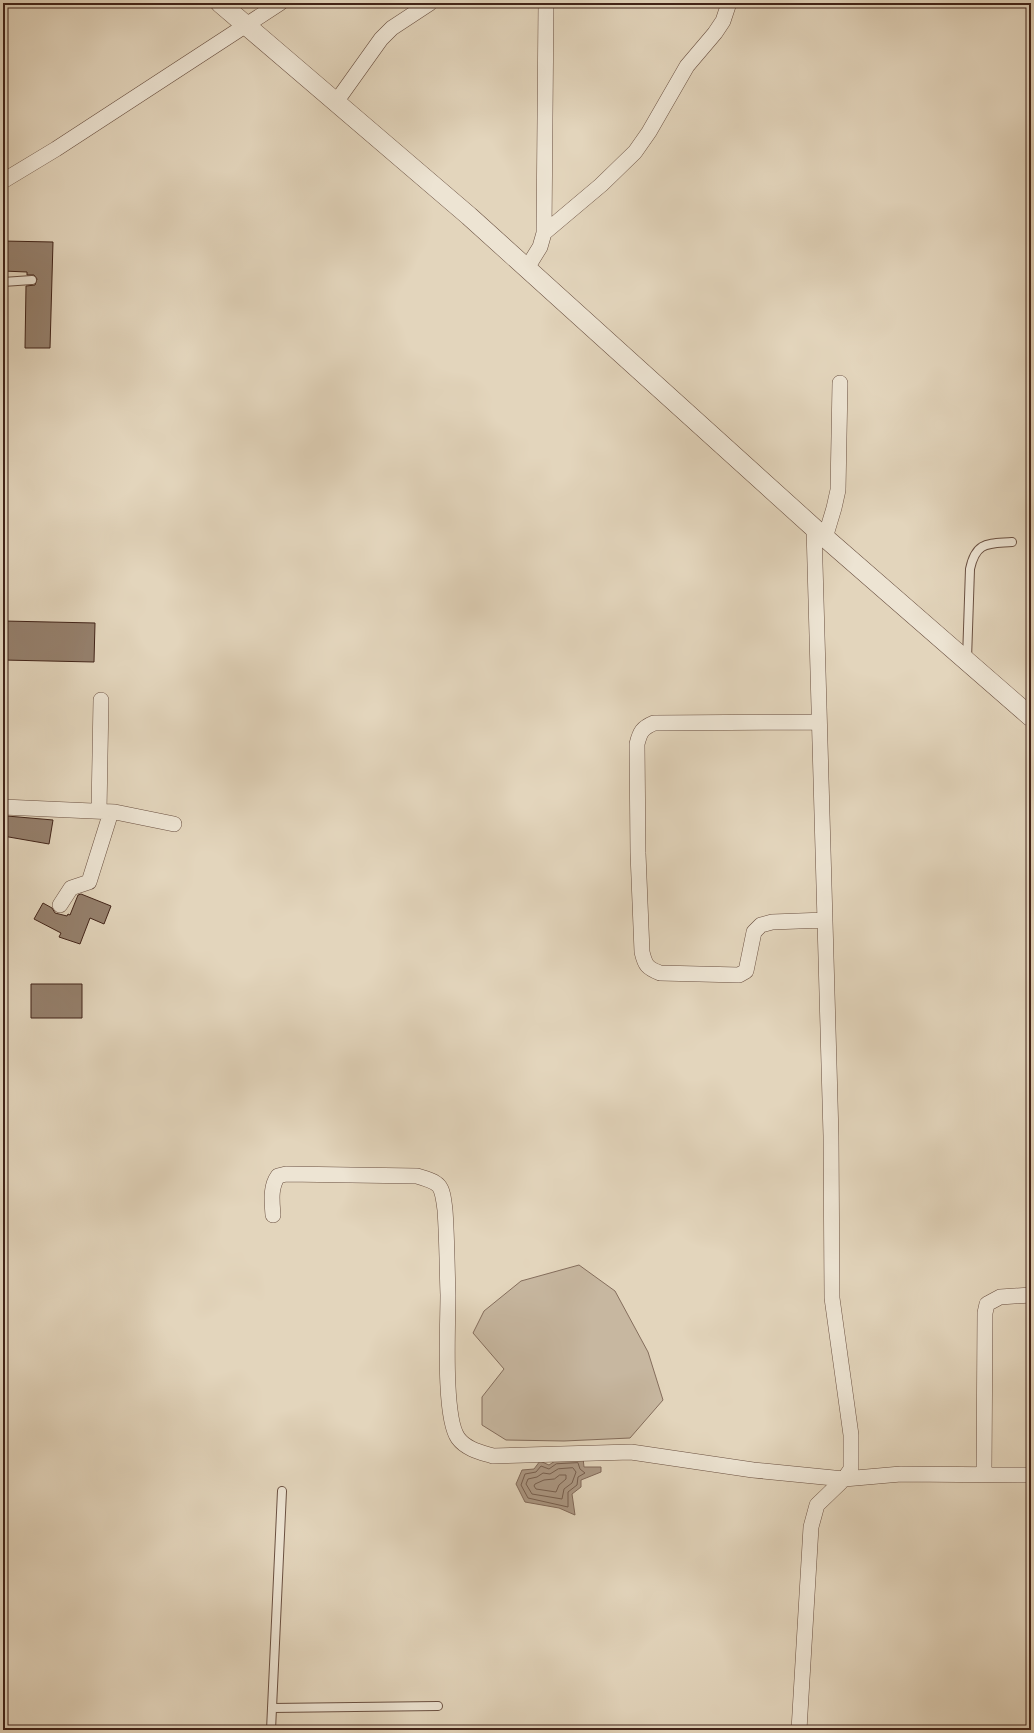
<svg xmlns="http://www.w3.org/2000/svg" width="1034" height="1733" font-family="'IM FELL French Canon',serif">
<rect width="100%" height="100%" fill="#e3d5bc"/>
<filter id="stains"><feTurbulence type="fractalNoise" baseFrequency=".005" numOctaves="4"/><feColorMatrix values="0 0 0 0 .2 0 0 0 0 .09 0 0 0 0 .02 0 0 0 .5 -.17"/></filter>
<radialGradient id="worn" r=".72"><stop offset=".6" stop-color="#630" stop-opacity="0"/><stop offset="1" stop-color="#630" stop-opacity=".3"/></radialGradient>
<path fill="#c7b7a0" stroke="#846d5c" d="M579 1265 615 1291 648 1352 663 1400 630 1438 564 1441 506 1440 482 1425V1397L504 1369 473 1333 484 1311 521 1281Z"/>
<path fill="#ac9884" stroke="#816959" d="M583 1458 584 1467H601V1472L581 1480V1487L572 1494 575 1515 559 1508 525 1502 516 1484 522 1470 534 1469 540 1461 549 1465 555 1461Z"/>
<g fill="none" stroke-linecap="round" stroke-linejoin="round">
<path stroke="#765e4e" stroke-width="1" d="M578 1463 580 1469 585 1473 578 1477 577 1485 568 1492V1507L528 1498 521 1485 525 1474 536 1472 541 1466 549 1469 556 1464Z
M573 1468 576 1472 572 1483 564 1489 562 1499 532 1494 526 1484 528 1479 537 1477 543 1473 550 1474 558 1469Z
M560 1475H566V1479L559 1485 556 1492 536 1489 534 1486 535 1484 544 1480 554 1479Z"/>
</g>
<path fill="#95806d" stroke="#412318" d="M3 241 53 242 50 348H25L26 286 35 285 37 279 34 275H27V272L3 271Z
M4 621 95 623 94 662 3 660Z
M7 816 53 820 49 844 3 836Z
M81 894 111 906 104 924 90 918 80 944 59 937 61 933 34 919 43 903 52 908 55 913 67 916 68 914 70 915 78 895Z
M31 984H82V1018H31Z"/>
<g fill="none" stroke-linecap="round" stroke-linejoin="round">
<defs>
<path id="service" d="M3 282 32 280
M967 659 970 569C976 541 988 544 1012 542
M272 1708 438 1706
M271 1730 282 1491"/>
<path id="minor" d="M336 102 381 39 392 28 430 3
M3 181 56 149 280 3
M544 233 601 185 635 152 649 132 687 66 715 33 723 21 729 3
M527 268 540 247 544 233 546 3
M825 538 834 508 838 490 840 383
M819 722 654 723C642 728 640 732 637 744L638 853 642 952C645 965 647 968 660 973L739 975 746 971 754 932 761 925 772 922 825 920
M3 807 115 812 174 824
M99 811 101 700
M60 905 71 888 89 882 111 812
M273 1215C272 1202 270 1187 278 1176L286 1174 417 1176C441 1183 442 1184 445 1210 447 1238 447 1267 448 1295 448 1324 443 1417 458 1438 466 1449 480 1452 493 1456L631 1452 753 1470 844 1479 901 1474 1031 1475
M984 1474 985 1313 987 1304 1000 1297 1031 1295
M799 1730 811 1527 817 1505 844 1479 851 1469V1435L832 1298 831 1136 814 528"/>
<path id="tertiary" d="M220 3 469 216 814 528 1031 717"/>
</defs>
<use href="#service" stroke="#6a5041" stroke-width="10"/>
<use href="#minor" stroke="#6a5041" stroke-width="16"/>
<use href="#tertiary" stroke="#6a5041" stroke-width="20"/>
<use href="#service" stroke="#ede4d3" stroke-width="8"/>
<use href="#minor" stroke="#ede4d3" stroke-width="15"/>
<use href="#tertiary" stroke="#ede4d3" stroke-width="19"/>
</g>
<rect width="1034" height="1733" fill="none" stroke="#e3d5bc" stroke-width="16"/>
<rect x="4" y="4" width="1026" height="1725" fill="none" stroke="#412318" stroke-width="2"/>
<rect x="8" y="8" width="1018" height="1717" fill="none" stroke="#412318"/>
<rect width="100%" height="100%" filter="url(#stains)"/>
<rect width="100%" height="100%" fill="url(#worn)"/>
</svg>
